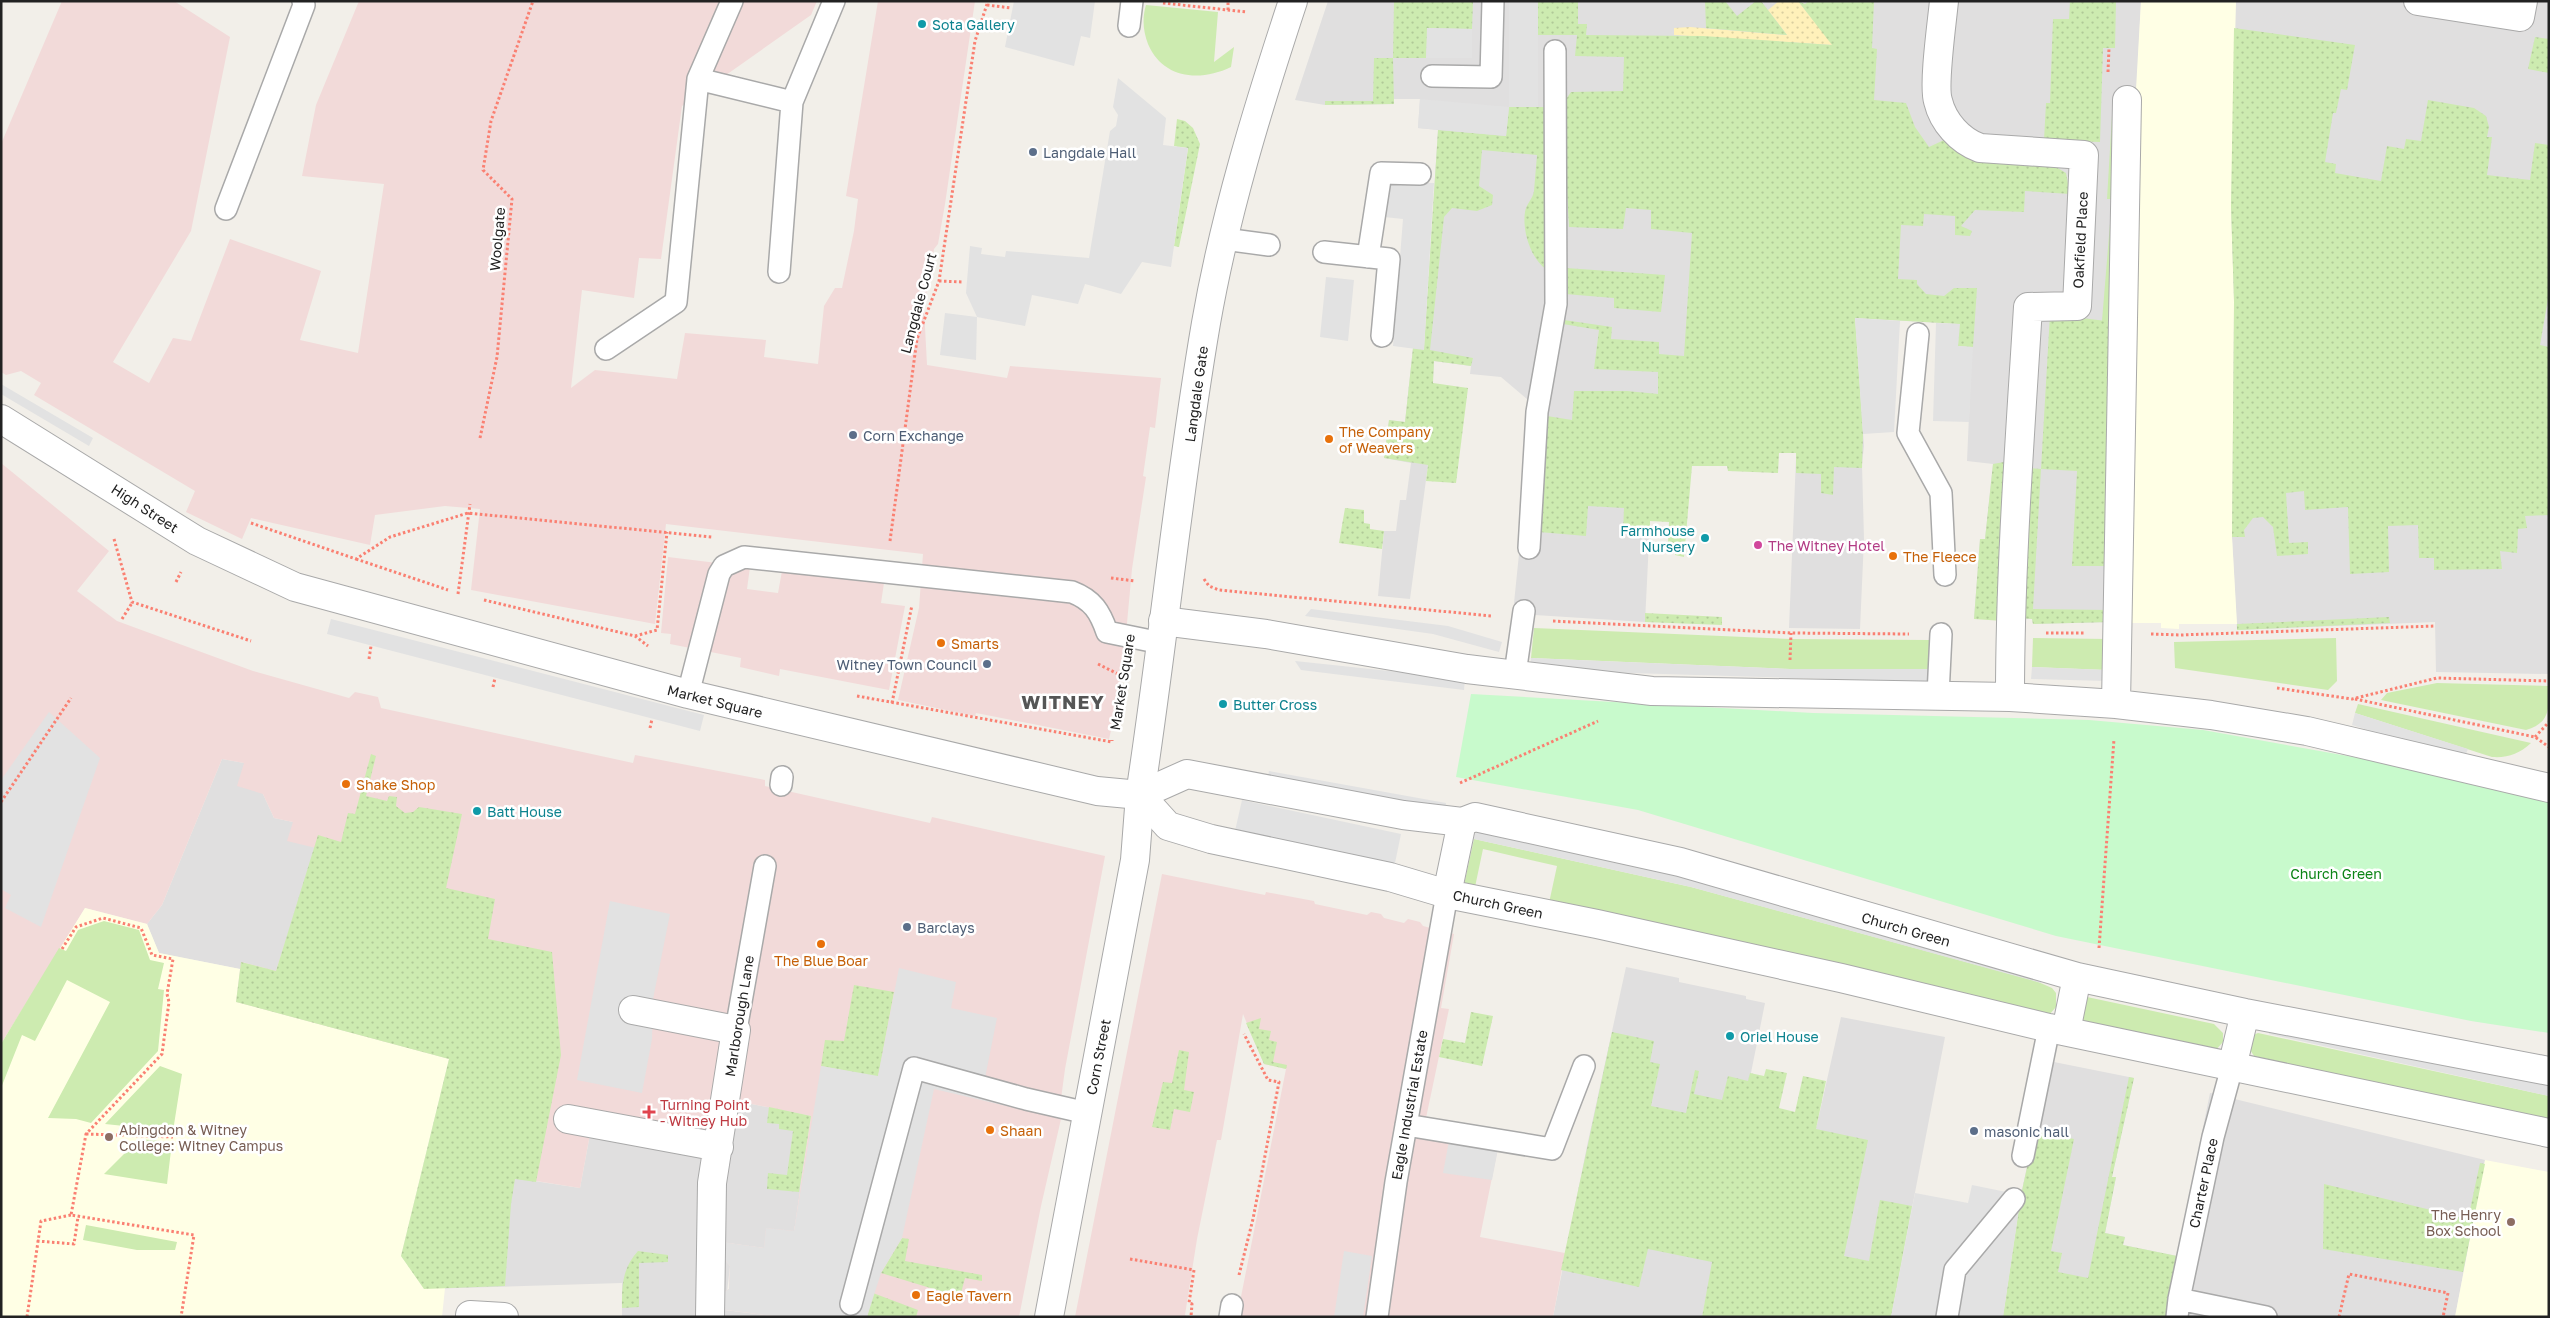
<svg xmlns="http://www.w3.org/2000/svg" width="2550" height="1318" font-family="'Golos Text',sans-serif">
<defs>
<pattern id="sand-dots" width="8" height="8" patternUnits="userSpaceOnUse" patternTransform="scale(1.25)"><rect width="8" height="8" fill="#fff1ba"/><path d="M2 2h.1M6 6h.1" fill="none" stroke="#dacea0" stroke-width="1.8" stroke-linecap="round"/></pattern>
<pattern id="garden-dots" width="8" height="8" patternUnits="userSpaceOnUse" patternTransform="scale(1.25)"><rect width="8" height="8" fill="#cdebb0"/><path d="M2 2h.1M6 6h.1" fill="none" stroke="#b0c997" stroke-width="1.8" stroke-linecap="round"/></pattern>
</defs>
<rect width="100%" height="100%" fill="#f2efe9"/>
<path fill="#e0dfdf" d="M1328 1H2141L2111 622 2033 624 2032 619H1974L1980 539H1985L1993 464 1967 461 1972 347 1958 346 1959 324 1855 318 1864 446 1862 464 1864 539 1860 629 1789 628 1797 434 1759 373 1650 521 1645 622 1535 615 1534 605 1514 603 1519 554 1538 555 1547 416 1501 377 1470 374 1471 366 1434 361 1428 465 1410 599 1378 596 1384 531H1396L1400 500H1406L1411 463 1384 458 1389 420 1405 422 1413 348 1424 349 1438 130 1418 128 1420 99H1394V104L1325 105 1295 100Z
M2236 1H2549V674L2436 672 2435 622 2237 630 2232 537 2234 302 2231 226 2233 37Z
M222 759 244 763 263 794 274 818 293 822 316 847 276 971 242 962 240 969 159 953 147 924 162 905Z
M1626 967 1679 978V982L1746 996V999L1765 1003 1702 1317H1553L1587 1146Z
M1841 1017 1945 1037 1891 1317H1832L1816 1129Z
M2049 1061 2134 1078 2112 1177H2116L2105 1233 2125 1237 2123 1245 2177 1256 2210 1093 2485 1160 2455 1317H2003L2021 1195Z
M717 1097 811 1116 794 1232 764 1248 721 1242V1255L730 1266 725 1310 780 1317H622V1283L424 1289 469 1171 580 1188 593 1118Z"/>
<path fill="#f2dad9" d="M62 1H174L230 37 191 231 113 362 149 383 173 338 191 341 230 239 321 271 300 340 358 353 384 184 302 176 316 105 359 1H817L811 15 682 106 661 259 639 258 634 298 582 290 571 388 595 370 677 379 685 333 766 340 764 357 818 364 824 306 835 288H842L854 231 858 199 846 196 878 1H975L945 204 938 244 934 249 924 308 927 365 1007 378 1010 366 1161 378 1155 428 1150 427 1143 476 1146 477 1132 569 1121 688 1109 739 976 713 975 716 898 700 919 608 923 554 666 524 655 624 471 590 480 509 445 506 375 515 370 545 251 518 242 539 186 512 195 491 34 395 41 383 21 371 6 375 1 372V144Z
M1 463 109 551 77 591 117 621 253 671 349 698 355 692 378 697 381 708 633 763 635 755 765 780V786L930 823 932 817 1105 856 1065 1069 1061 1099V1119L1041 1206 1019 1317H780L720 1309V1295L729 1289 730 1266 721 1255V1242L764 1248 766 1228 794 1231 811 1116 717 1097 709 1139 593 1118 580 1188 437 1165 449 1059 236 1002 241 962 276 971 316 848 287 841 293 822 274 818 263 794 237 786 244 763 222 759 162 905 147 924 85 908 1 1044Z
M668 557 750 567 747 589 778 593 782 571 884 583 881 603 905 606 889 690 780 669 779 676 740 667 741 658 670 644 671 634 661 633Z
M1162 874 1265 895 1266 892 1314 901 1315 904 1367 915 1371 912 1381 914 1384 918 1404 923 1408 919 1420 922 1423 926 1454 934 1441 1008 1449 1009 1426 1118 1501 1133 1480 1237 1565 1253 1553 1317H1237L1286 1069 1264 1064 1243 1014 1221 1140H1217L1197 1239 1185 1315 1188 1317H1075Z"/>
<path fill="#ffffe5" d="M2141 1H2236L2231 206 2234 302 2232 537 2237 624H2179V629L2161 628V623H2130L2128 231Z
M85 908 147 924 159 953 240 969 236 1002 449 1059 401 1256 424 1288H445L442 1317H1V1044Z
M2485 1160 2549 1172V1317H2455Z"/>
<path fill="#cdebb0" d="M1146 5 1218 12 1214 62 1234 47 1231 67C1200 82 1163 79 1148 44 1143 31 1142 18 1146 5Z
M2113 99H2120L2114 322 2102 321 2112 199H2107Z
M1534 628 1790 639 1929 640V669H1790L1531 658Z
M2033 638 2108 639 2107 670 2032 667Z
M2336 638 2337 681 2328 690 2175 668 2174 642Z
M2437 683 2549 686C2549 709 2550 723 2526 730L2381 700 2387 693Z
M2358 704 2531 743C2519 754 2508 758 2492 757L2355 713Z
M1474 839 1691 887 2036 981 2052 988 2056 993V1007L2049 1015 1549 903 1557 866 1483 849 1475 887 1464 885Z
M104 921 139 930 150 960 164 963 158 989 164 990 158 1051 91 1123 76 1119 48 1118 110 1002 67 980 35 1041 22 1035 1 1088V1044L59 948 66 951 78 930Z
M2087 997 2214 1024 2223 1033V1042L2215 1051 2084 1022 2081 1018 2084 1001Z
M2258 1033 2549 1096V1124L2254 1056 2249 1048 2253 1035Z
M160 1066 182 1074 173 1131 105 1124Z
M139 1139 172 1142 167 1184 104 1174Z
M86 1225 177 1242 175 1250H137L83 1240Z"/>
<path fill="url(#sand-dots)" d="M1779 1H1798L1833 45 1674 35V28L1690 27 1787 35 1768 10Z"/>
<path fill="#c8facc" d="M1471 694 1813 713 2089 720 2203 730 2359 758 2549 798V1033L2471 1021 2056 936 1638 810 1456 777Z"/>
<path fill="url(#garden-dots)" d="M1394 1 1473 2 1472 29 1428 28 1426 58H1393L1394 104 1325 105V101H1373L1374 58H1393Z
M1538 1H1578V24H1587L1586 35 1703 36 1832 45 1798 1 1805 4 1809 1H1874L1872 48 1877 49 1874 100 1906 103 1915 127 1929 147 1944 140 1948 144 2056 167 2066 173 2070 194 2025 191 2024 212 1975 210 1961 226 1972 231 1970 236 1955 235V216L1924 214 1923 226 1901 225 1898 279 1917 280V284L1926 294 1944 296 1954 288H1977L1973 347 1958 346 1959 324 1855 318 1863 434 1862 468 1834 467 1833 495 1821 493V474L1796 473V453H1779L1778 473 1728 471 1727 466H1692L1684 557 1675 555V545L1668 543 1669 522 1650 521V533L1623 532 1624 508 1588 506 1586 536 1539 532 1547 416 1572 420 1574 391H1627L1658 394V372L1594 369 1599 330 1563 324 1564 320 1612 327 1611 339 1659 342V354L1684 356 1692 233 1651 229V210L1626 208 1623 229 1569 227 1562 109 1564 102 1571 92 1623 91 1624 57 1575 56 1577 35H1538Z
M1705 1H1725L1737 16 1756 1H1761L1787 35 1706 28Z
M2070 1H2116L2115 48H2103L2100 142 2044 140 2046 103H2050L2053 19H2069Z
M2234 28 2355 45 2347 90 2341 89 2336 113H2333L2325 162 2336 164 2335 173 2381 181 2387 146 2404 149 2406 139 2421 141 2428 100 2474 108 2486 116 2489 127 2487 137H2492L2487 175 2530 180 2535 143 2549 145V293L2540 345 2549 347V515L2525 516 2527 528 2518 529 2517 553 2500 551 2502 569 2434 570V558H2419L2418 525 2388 526 2389 572 2350 574 2348 507 2305 510 2304 491 2286 493 2289 543 2308 542V554L2277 556 2273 527 2263 517 2253 518 2244 530 2245 537H2232L2234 302 2231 206Z
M2535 37 2549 39V73L2528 69Z
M1509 107H1550L1546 269C1531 259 1522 231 1525 212 1526 204 1533 199 1534 191 1535 179 1536 167 1537 155L1482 150 1479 186 1493 195 1492 205 1477 211 1452 208 1444 217 1430 350 1473 358 1471 366 1434 361 1433 383 1468 388 1456 483 1426 481 1428 465 1384 458 1389 420 1405 422 1413 348 1424 349 1438 130 1506 136Z
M1177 119 1185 121 1193 128 1200 144 1179 247 1174 246 1188 148 1174 146Z
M1566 268 1665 275 1661 312 1614 308V298L1565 294Z
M2050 314 2114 322 2111 566H2072L2077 471 2041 469 2033 609 2110 610 2111 622 2033 624 2032 619 2020 618 2027 468 2041 469Z
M2004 462 2003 621 1974 619 1980 539H1985L1993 464Z
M1345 508 1364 510V523L1370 524V529L1384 531 1382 549 1339 543Z
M1645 613 1722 617V625L1645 622Z
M2389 617 2390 623 2237 630V624Z
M371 754 376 756 366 796 387 801 389 796 397 797 396 806 405 813 413 812 419 807 462 814 446 888 495 899 488 939 552 952 561 1055 536 1182 515 1179 511 1204 505 1286 424 1289 401 1256 449 1059 236 1002 241 962 276 971 318 835 341 842 348 813 355 814Z
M854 985 894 992 878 1077 821 1066 825 1040 844 1041Z
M1471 1012 1493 1016 1482 1066 1439 1057 1443 1039 1465 1043Z
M1261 1018 1259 1029 1271 1031 1269 1040 1277 1042 1273 1062 1287 1065 1286 1069 1264 1064 1246 1023Z
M1612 1032 1654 1041 1650 1062 1660 1064 1651 1106 1686 1113 1695 1070 1699 1071 1694 1094 1722 1100 1728 1076 1748 1081 1750 1073 1764 1076 1766 1069 1787 1073 1779 1108 1795 1112 1803 1076 1826 1081 1816 1129 1868 1140 1844 1256 1869 1261 1880 1200 1912 1206 1891 1317H1702L1712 1262 1648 1249 1639 1287 1561 1270Z
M1179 1050 1189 1052 1184 1090 1194 1092 1190 1112 1174 1109 1170 1130 1152 1127 1163 1082 1172 1083Z
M2129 1077 2134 1078 2112 1177H2116L2105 1233 2125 1237 2123 1245 2177 1256 2167 1317H2003L2021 1195 2035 1131 2074 1139 2051 1251 2062 1253 2058 1272 2088 1278Z
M769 1107 811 1116 799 1192 767 1189 768 1173 787 1175 793 1131 779 1129V1124L767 1123Z
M2480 1163 2485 1164 2463 1272 2323 1249 2324 1184 2468 1219Z
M902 1238 909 1239 905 1261 982 1275V1281L965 1278 960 1297 881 1273Z
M638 1251 668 1255V1262L639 1263V1307L622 1308C622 1285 622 1269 638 1251Z
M873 1293 918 1310 916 1317H867Z"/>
<path fill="#e2e2e2" d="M1014 1H1095L1090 38 1081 36 1074 66 1005 47Z
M1509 1H1538V107H1509L1506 136 1418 128 1420 99 1509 107Z
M1427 28 1472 29V58H1426Z
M1118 78 1166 118 1163 145 1188 148 1171 267 1142 262 1121 294 1085 284 1078 304 1032 295 1025 326 977 317 976 360 940 355 945 313 977 317 966 293 970 246 982 248 981 254 1005 257 1006 251 1089 258 1110 131 1116 126 1118 115 1113 107Z
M1388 182 1434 183 1424 350 1393 346 1403 219 1384 217Z
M1326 277 1354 280 1348 341 1320 337Z
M1855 318 1900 321 1894 432 1863 434Z
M1936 323 1960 324 1958 346 1973 347 1969 422 1933 421Z
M1 384 93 438 89 446 1 394Z
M1311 609 1448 626 1502 642 1499 652 1433 634 1305 616Z
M331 619 704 715 700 731 327 634Z
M1531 658 1790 669H1929L1928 682 1530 670Z
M1295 661 1465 679 1464 690 1301 670Z
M2032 667 2107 670V681L2031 679Z
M49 712 100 758 41 927 5 908 11 895 1 889V780Z
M2355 713 2468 749 2463 761 2352 725Z
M1269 771 1446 803 1445 813 1267 781Z
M1242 800 1401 834 1395 863 1235 831Z
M1476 830 1619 859 2042 974 2041 983 1691 887 1474 839Z
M610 901 670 914 653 999 652 1039 642 1093 577 1080Z
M899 968 956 982 951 1008 997 1018 985 1078 1057 1098 1058 1118 934 1089 902 1238 881 1273 867 1317H780L720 1309V1295L729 1289 730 1266 721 1255V1242L764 1248 766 1228 794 1231 821 1066 878 1076Z
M2271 1025 2549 1082V1096L2269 1034Z
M1449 1141 1498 1149 1492 1180 1443 1173Z
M1972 1185 2021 1195 2003 1317H1891L1915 1193 1968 1203Z
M1344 1251 1372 1256 1363 1317H1334Z"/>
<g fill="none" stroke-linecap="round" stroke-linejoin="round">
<defs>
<path id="service" d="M1129 26 1132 1
M1432 76 1491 77 1493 1
M698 79 732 1
M226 209 304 5 303 1
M1224 239 1269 245
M1324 252 1389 259 1382 336
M1368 257 1381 173 1420 174
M779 272 792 102 834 1
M1918 334 1908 433 1941 493 1945 575
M606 349 676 302 698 79 792 102
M1529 548 1537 412 1556 304 1555 51
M1515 674 1524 611
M688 694 719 574 724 566 744 557 1072 592C1093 600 1100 612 1107 632L1161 643
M1938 695 1941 634
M781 785 782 777
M736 1030 765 866
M1406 1125 1552 1149 1584 1066
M2023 1156 2049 1028
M2179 1299 2266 1317
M851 1304 914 1068 1026 1099 1087 1113
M1230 1317 1232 1305
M1377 1317 1396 1182 1447 894
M1947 1317 1955 1270 2014 1199
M2177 1317 2179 1299 2213 1137 2232 1067"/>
<path id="minor" d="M1944 1C1942 22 1933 85 1938 101 1943 122 1960 141 1980 148L2084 155 2077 306 2028 307C2020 437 2010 567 2010 697
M2418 1 2520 17 2523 1
M1 419 197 541 295 587 688 694 1097 791 1140 795 1187 774 1403 815 1462 822 1475 817 1680 862 2077 977 2245 1013 2549 1071
M1163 621 1266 634 1467 669 1652 691 2010 697 2116 704 2211 715 2307 731 2549 788
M2116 704 2127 100
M1140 795 1168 826 1211 839 1390 877 1447 894 1597 924 1841 978 2049 1028 2549 1133
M1447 894 1462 822
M633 1010 736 1030 712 1183 710 1317
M2066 1031 2077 977
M2232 1067 2245 1013
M568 1119 719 1147
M470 1315 504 1317"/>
<path id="tertiary" d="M1049 1317 1135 860 1140 795C1164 638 1179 480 1206 323 1225 214 1258 107 1293 1"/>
</defs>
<use href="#service" stroke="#a9a9a9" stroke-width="24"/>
<use href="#minor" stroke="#a9a9a9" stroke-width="30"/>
<use href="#tertiary" stroke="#a9a9a9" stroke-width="30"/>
<path stroke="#fa8072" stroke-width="3" stroke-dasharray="2.5 2.5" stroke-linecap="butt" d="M1163 3 1247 12
M987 5 1011 8
M1228 10V1
M2108 72 2109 48
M939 281 963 282
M480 438 497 357 512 199 483 170 491 121 533 1
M251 523 356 559 390 537 468 513 712 537
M114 539 132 602 251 641
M890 541 917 339 939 281 975 41 988 1
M356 559 448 590
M1111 578 1135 581
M1204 579 1209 586 1219 590 1492 616
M176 582 181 572
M458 594 470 504
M484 600 635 636 648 646
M122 619 132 603
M1553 621 1791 633 1909 634
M2046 633H2084
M2151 634 2180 635 2435 626
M635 636 657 630 667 532
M369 659 371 646
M1790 660 1791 633
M1098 664 1122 676
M493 687 495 678
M2277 688 2352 699 2437 678 2549 681
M857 696 1112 742V740
M2355 699 2535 737 2549 747
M892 703 912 605
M650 728 652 719
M2535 737 2549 722
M1460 783 1598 721
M1 802 71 698
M2099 948 2114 739
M62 949 76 927 103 918 141 928 152 955 173 959 167 994 169 1002 162 1054 86 1134 71 1215 194 1235 181 1317
M86 1134 173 1137
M37 1241 74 1244 78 1217
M1130 1259 1194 1270 1189 1303 1192 1304 1191 1317
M1239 1275 1253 1219 1279 1082 1268 1080 1244 1034
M27 1317 41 1221 71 1215
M2339 1317 2349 1274 2448 1293 2443 1317"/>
<use href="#service" stroke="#fff" stroke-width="21"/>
<use href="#minor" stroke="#fff" stroke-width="28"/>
<use href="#tertiary" stroke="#fff" stroke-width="28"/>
</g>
<g fill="#0f9aa8" stroke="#fff" stroke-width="2">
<circle cx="922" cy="24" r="5"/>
<circle cx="1705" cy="538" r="5"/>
<circle cx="1223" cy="704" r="5"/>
<circle cx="477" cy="811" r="5"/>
<circle cx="1730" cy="1036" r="5"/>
</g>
<g fill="#5c6f8a" stroke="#fff" stroke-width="2">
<circle cx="1033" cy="152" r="5"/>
<circle cx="853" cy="435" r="5"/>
<circle cx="987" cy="664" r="5"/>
<circle cx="907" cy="927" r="5"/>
<circle cx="1974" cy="1131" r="5"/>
</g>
<g fill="#e8710a" stroke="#fff" stroke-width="2">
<circle cx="1329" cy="439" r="5"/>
<circle cx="1893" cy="556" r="5"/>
<circle cx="941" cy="643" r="5"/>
<circle cx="346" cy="784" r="5"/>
<circle cx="821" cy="944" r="5"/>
<circle cx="990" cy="1130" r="5"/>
<circle cx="916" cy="1295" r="5"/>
</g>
<circle fill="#d1479c" stroke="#fff" stroke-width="2" cx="1758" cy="545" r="5"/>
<path fill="#e0444e" stroke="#fff" stroke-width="2" d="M646.5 1104.5h5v5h5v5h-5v5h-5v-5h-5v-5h5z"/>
<g fill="#8d6e63" stroke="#fff" stroke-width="2">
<circle cx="109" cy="1137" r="5"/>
<circle cx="2511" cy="1222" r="5"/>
</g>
<g text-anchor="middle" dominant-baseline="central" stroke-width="5" stroke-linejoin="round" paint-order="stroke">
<g font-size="14" fill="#0d838f" stroke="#fff" text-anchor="start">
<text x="932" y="24">Sota Gallery</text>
<text x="1695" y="530" text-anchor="end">Farmhouse<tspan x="1695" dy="16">Nursery</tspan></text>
<text x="1233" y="704">Butter Cross</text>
<text x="487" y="811">Batt House</text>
<text x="1740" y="1036">Oriel House</text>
</g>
<g font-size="14" fill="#4e5e75" stroke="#fff" text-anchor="start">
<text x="1043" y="152">Langdale Hall</text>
<text x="863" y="435">Corn Exchange</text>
<text x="977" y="664" text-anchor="end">Witney Town Council</text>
<text x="917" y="927">Barclays</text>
<text x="1984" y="1131">masonic hall</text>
</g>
<g font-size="14" fill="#222" stroke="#fff">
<text transform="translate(497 239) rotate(-85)">Woolgate</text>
<text transform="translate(2080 240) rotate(-87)">Oakfield Place</text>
<text transform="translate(918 303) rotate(-75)">Langdale Court</text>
<text transform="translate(1196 394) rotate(-82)">Langdale Gate</text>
<text transform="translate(145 508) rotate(33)">High Street</text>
<text transform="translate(1122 682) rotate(-81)">Market Square</text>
<text transform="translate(715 701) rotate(14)">Market Square</text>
<text transform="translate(1498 904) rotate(12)">Church Green</text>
<text transform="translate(1906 929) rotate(16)">Church Green</text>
<text transform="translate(739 1016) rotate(-81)">Marlborough Lane</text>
<text transform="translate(1098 1057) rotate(-79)">Corn Street</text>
<text transform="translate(1409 1105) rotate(-80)">Eagle Industrial Estate</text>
<text transform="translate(2203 1183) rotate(-78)">Charter Place</text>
</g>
<g font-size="14" fill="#c56008" stroke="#fff" text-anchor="start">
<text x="1339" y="431">The Company<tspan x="1339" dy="16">of Weavers</tspan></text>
<text x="1903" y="556">The Fleece</text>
<text x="951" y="643">Smarts</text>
<text x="356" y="784">Shake Shop</text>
<text x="821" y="960" text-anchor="middle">The Blue Boar</text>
<text x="1000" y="1130">Shaan</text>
<text x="926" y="1295">Eagle Tavern</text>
</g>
<g font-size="14" fill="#b23c85" stroke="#fff" text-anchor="start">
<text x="1768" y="545">The Witney Hotel</text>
</g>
<g font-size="14" fill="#0c8416" stroke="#fff">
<text x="2336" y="873">Church Green</text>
</g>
<g font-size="14" fill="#be3a42" stroke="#fff" text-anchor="start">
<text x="660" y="1104">Turning Point<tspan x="660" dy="16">- Witney Hub</tspan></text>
</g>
<g font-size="14" fill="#785e54" stroke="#fff" text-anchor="start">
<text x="119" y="1129">Abingdon &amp; Witney<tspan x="119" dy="16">College: Witney Campus</tspan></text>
<text x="2501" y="1214" text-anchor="end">The Henry<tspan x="2501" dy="16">Box School</tspan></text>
</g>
<g font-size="19" font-weight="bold" letter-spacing="1" fill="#555" stroke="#fff">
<text x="1063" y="701">WITNEY</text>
</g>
</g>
<rect width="2550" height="1318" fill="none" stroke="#222222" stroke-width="5"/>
</svg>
